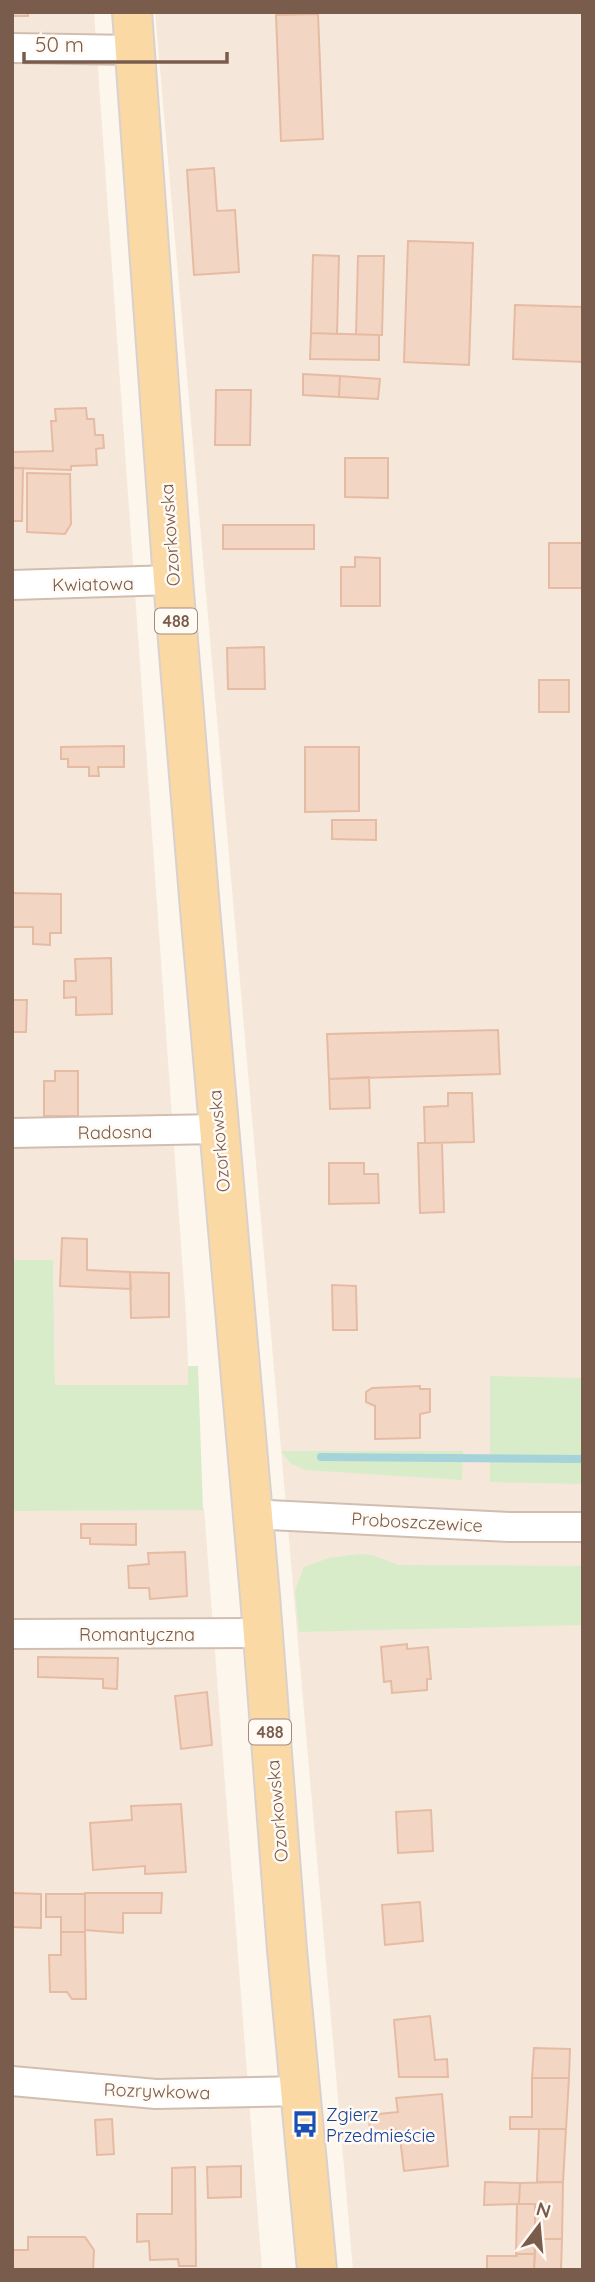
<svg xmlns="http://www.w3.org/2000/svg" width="595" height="2282" font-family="Quicksand,sans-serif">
<rect width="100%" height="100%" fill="#fdf6ec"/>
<path fill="#f5e8da" d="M12 12H94L186 1315 189 1385H55L53 1260H12Z
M155 12H583V2270H353Z
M204 1508 262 2270H12V1509Z"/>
<path fill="#d8ecc9" d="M12 1260H53L55 1385H188V1366H198L203 1510 12 1511Z
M490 1376 583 1378V1484L490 1482Z
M281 1451H463L462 1480 305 1470 290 1463Z
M359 1554 372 1555 399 1565 583 1566V1625L299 1632 295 1591 304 1567 329 1558Z"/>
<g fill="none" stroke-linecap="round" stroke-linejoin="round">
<path stroke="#a5d3da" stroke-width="8" d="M321 1457 583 1459"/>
</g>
<path fill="#f3d5c3" stroke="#e6bba3" stroke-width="2" d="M12 12H28V16H12Z
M318 14 323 139 281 141 276 15Z
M214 168 217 211 235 210 239 272 194 275 187 170Z
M408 241 473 243 469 365 404 362Z
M313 255 339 256 337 334 311 333Z
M358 256H384L382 335H356Z
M515 305 583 307V362L513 359Z
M311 333 379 335V360L310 359Z
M303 374 340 376 339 397 303 395Z
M340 376 380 379 378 399 339 397Z
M216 390H251L250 445H215Z
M86 408 87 419H94L95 435H103L104 448 96 449 97 465 71 466V470L13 468V452L53 451 51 421H56L55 409Z
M345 458H388V498L345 497Z
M12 468H23L22 521H12Z
M27 473 70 474 71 524 65 534 27 532Z
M223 525H314V549H223Z
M549 543H583V588H549Z
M355 557 380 558V606H341V567H355Z
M264 647 265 689H228L227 648Z
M539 680H569V712H539Z
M124 746V767H98L99 776H89V767H68V759H61V747Z
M305 747H359V811L305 812Z
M332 820H376V840L332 839Z
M12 893 61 894V933H50V945L33 944V927H12Z
M111 958 112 1014 76 1015V997L64 998V981H76L75 959Z
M12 1000H27L26 1032H12Z
M498 1030 500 1074 329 1079 327 1034Z
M55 1071H78V1116H44V1081H55Z
M369 1077 370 1108 330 1109 329 1079Z
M448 1093H472L474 1142 425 1143 424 1107 448 1106Z
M418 1143H442L444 1212 420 1213Z
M329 1163H364V1174H378L379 1203 329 1204Z
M62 1238 87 1239V1270L130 1272 131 1289 60 1286Z
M130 1272 169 1273V1317L131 1318Z
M332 1285 356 1286 357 1330H333Z
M420 1386V1389H430V1412L420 1414V1438L375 1439V1406L366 1402V1392L372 1388Z
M81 1524H136V1545L90 1544V1538H81Z
M185 1552 187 1596 150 1599 149 1588H129L128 1566 149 1564 148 1553Z
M407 1644V1649L428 1647 431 1679H427V1690L392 1693 391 1681 384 1682 381 1647Z
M38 1657 118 1658 117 1689 103 1688V1679L38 1677Z
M207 1692 212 1745 181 1749 175 1696Z
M181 1804 186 1872 145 1874V1866L93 1870 90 1823 132 1820 131 1806Z
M431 1810 433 1851 398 1853 396 1812Z
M12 1893 41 1894V1928L12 1927Z
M85 1893H162L161 1913H123V1933L85 1930Z
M46 1894H85V1932H61V1917H46Z
M420 1902 423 1941 385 1945 382 1905Z
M61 1932H85L86 1999H72L67 1992H50L49 1955H61Z
M430 2016 435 2060 447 2059 448 2077H399L394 2020Z
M534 2048 570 2049 569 2078H532Z
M532 2078H569L566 2129H510V2117H532Z
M442 2094 448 2166 404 2171 399 2130 370 2132 369 2115 398 2112 396 2098Z
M112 2119 114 2154 97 2155 95 2120Z
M539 2129H566L563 2182H537Z
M241 2166V2197L208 2198 207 2167Z
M195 2167 196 2266H179L178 2259 150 2260 149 2241 137 2242V2214H172V2168Z
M485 2182 520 2183 519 2204 484 2205Z
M563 2182 562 2239H535V2204H519L520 2183Z
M517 2204H535V2254H517L516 2256Z
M28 2237H85L94 2250 93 2270H12V2250H28Z
M535 2239H562L561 2270H534Z
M517 2254H535L534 2270H487V2256H517Z"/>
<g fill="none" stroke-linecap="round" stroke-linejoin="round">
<defs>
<path id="minor" d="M12 48 134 50
M12 585 173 580
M12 1133 218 1129
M251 1514 509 1527H583
M12 1634 263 1633
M12 2081 156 2094 302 2091"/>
<path id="primary" d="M132 12 173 580 200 909 260 1596 287 1950 317 2270"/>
</defs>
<use href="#minor" stroke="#d1beb0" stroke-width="32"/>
<use href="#primary" stroke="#dad1cd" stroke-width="42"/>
<use href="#minor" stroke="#fff" stroke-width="28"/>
<use href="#primary" stroke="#fbd9a5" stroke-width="38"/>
</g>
<defs>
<symbol id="bus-bare" viewBox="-9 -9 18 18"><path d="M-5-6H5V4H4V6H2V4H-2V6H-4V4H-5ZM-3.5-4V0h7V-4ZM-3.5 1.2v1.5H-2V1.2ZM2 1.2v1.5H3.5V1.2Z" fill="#1a4fb4" stroke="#fffaf3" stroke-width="2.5" paint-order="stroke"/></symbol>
</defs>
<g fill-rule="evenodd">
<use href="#bus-bare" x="286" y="2105" width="38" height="38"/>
</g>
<g text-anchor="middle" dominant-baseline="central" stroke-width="5" stroke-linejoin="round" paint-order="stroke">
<g fill="#fffaf3" stroke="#a28b7f" stroke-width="2">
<rect x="155" y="608.5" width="42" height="25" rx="5"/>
<rect x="249" y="1719.5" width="42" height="25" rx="5"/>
</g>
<g font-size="16" font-weight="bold" fill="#7a5c4d">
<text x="176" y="621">488</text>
<text x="270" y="1732">488</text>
</g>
<g font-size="18" fill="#7a5c4d" stroke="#fffaf3">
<text transform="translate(170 535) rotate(-94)">Ozorkowska</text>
<text transform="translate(93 584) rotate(-1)">Kwiatowa</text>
<text transform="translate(115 1132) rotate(-1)">Radosna</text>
<text transform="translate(219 1141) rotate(-95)">Ozorkowska</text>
<text transform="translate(417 1522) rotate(3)">Proboszczewice</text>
<text x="137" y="1634">Romantyczna</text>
<text transform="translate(277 1811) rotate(-95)">Ozorkowska</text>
<text transform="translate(157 2091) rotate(2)">Rozrywkowa</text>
</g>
<g font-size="18" fill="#164399" stroke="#fffaf3" text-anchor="start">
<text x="326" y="2114">Zgierz<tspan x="326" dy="21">Przedmieście</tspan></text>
</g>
</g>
<rect width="595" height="2282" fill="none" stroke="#7a5c4d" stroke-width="28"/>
<g transform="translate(539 2226) rotate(16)" stroke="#fffaf3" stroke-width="5" paint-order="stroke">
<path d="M0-5L12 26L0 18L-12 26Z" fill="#7a5c4d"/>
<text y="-10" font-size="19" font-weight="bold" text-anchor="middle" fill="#7a5c4d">N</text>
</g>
<path d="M24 52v10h203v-10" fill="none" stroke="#7a5c4d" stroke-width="3.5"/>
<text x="35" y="52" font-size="21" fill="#7a5c4d" stroke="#fffaf3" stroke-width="5" paint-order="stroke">50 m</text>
</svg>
